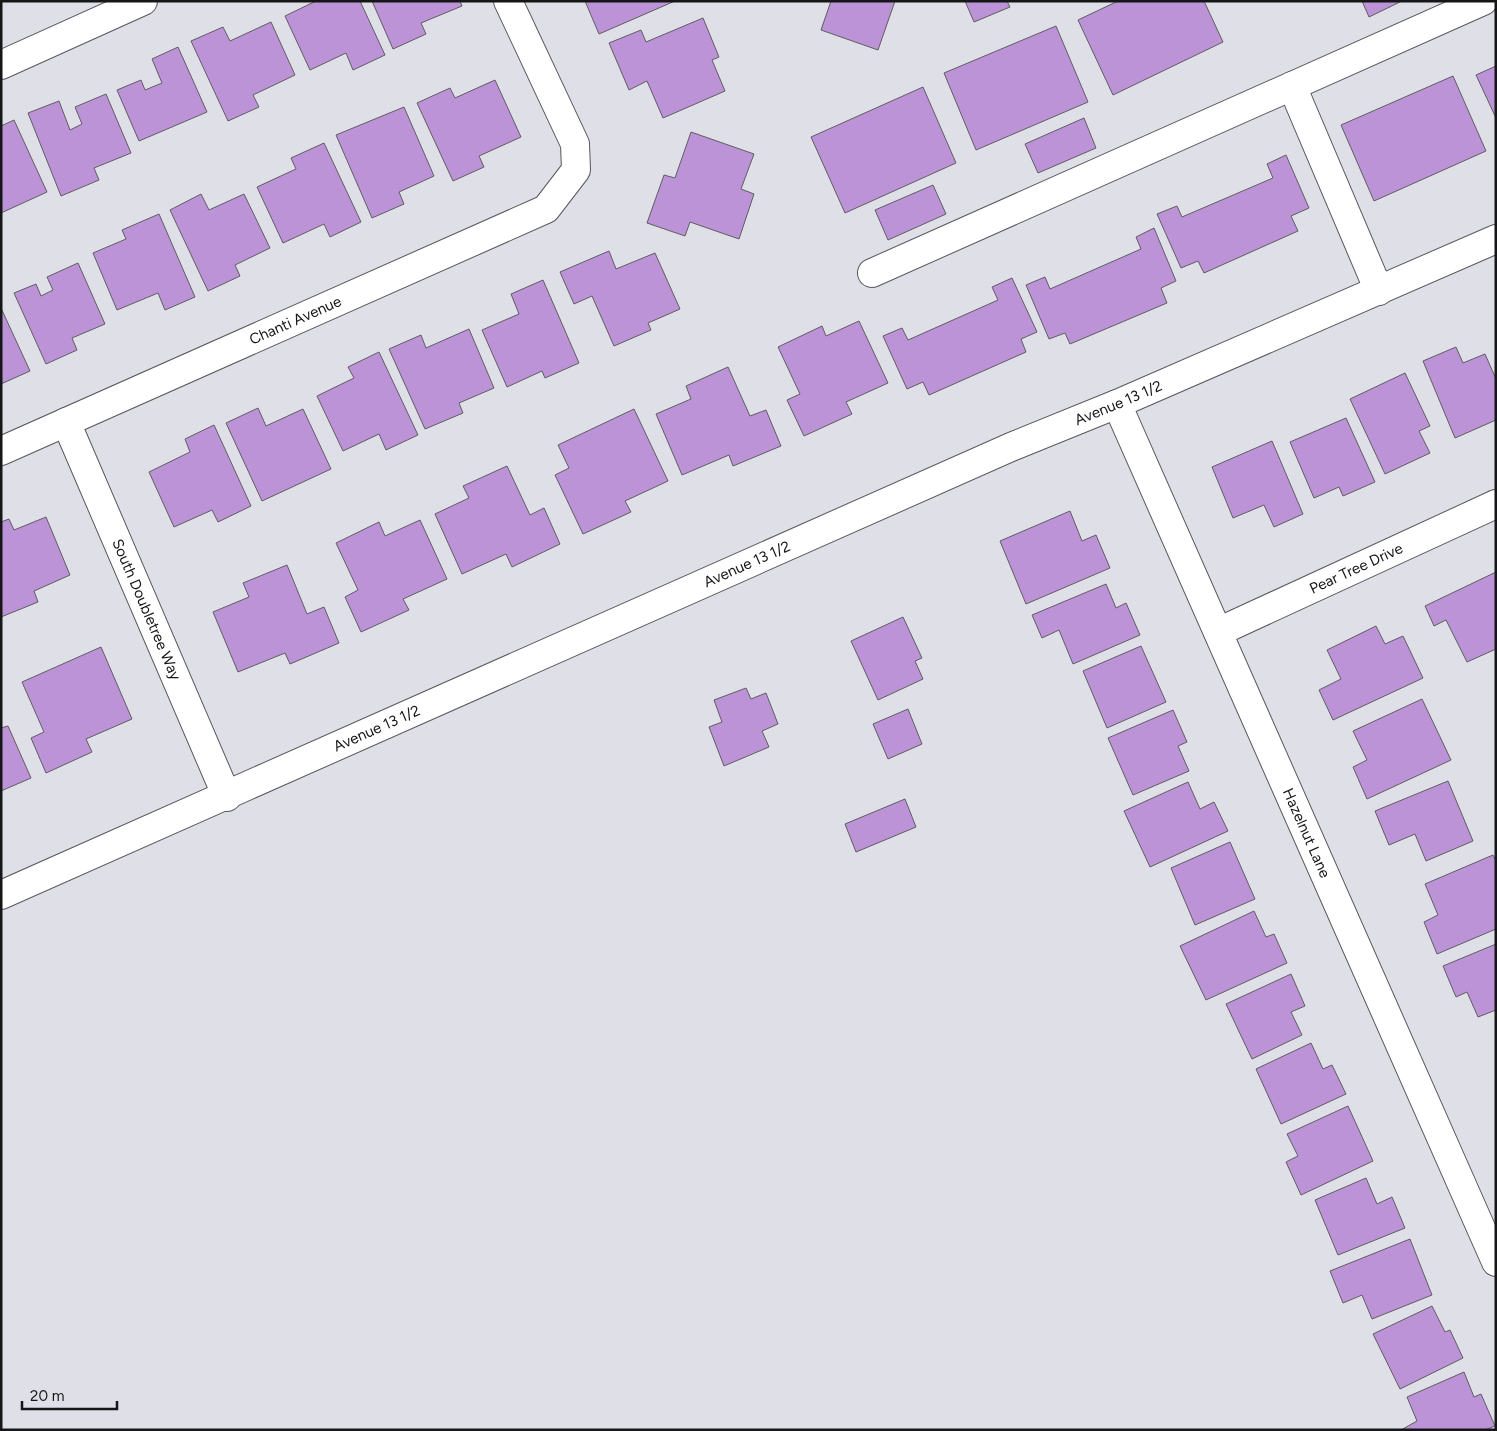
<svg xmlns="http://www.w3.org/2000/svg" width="1497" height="1431" font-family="Figtree,sans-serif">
<rect width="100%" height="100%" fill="#dfdfe7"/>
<path fill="#bb93d6" stroke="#605c62" d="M316 1H360L385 55 353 70 346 53 310 70 285 16Z
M372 1H460L462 6 421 23 426 34 393 49Z
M585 1H675L599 34Z
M831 1H895L878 50 821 30Z
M965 1H1007L1010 7 974 22Z
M1118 1H1204L1223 42 1113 95 1078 20Z
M1362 1H1402L1369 17Z
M703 18 719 57 712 60 725 91 663 118 647 81 629 90 609 43 641 30 646 42Z
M271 22 295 75 253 95 259 107 228 121 191 41 223 27 230 41Z
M1056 26 1088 102 976 150 944 73Z
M178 47 207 112 139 141 117 90 141 80 145 90 162 83 152 59Z
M1496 66V118L1476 75Z
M1453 76 1486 151 1374 201 1341 125Z
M495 80 521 137 479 156 484 167 453 181 417 103 450 88 455 98Z
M923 87 956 163 845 213 811 137Z
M106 94 131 153 94 168 99 180 61 196 28 113 59 101 70 130 82 124 75 107Z
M404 107 434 176 399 192 404 204 372 218 336 135Z
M1084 118 1096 148 1038 173 1025 144Z
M14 120 47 192 1 213V126Z
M691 132 754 154 741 189 754 194 739 239 690 222 685 236 647 223 664 175 675 178Z
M324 143 361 222 330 237 324 224 283 243 257 187 296 169 291 158Z
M1286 155 1309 208 1291 216 1298 231 1204 273 1198 261 1181 268 1157 214 1177 206 1182 217 1273 178 1267 164Z
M933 185 946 214 888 240 875 210Z
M201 194 209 210 244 194 270 248 235 265 240 276 208 291 170 210Z
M159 214 195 297 165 310 158 293 117 310 93 253 126 239 122 230Z
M1154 228 1176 281 1161 288 1167 303 1070 344 1065 333 1049 339 1026 285 1045 277 1050 289 1141 249 1136 237Z
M609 251 616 269 655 253 680 309 648 323 651 330 614 346 592 296 574 304 560 272Z
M78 263 105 324 72 338 77 350 46 364 14 293 36 284 41 296 53 290 47 277Z
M1012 278 1037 332 1021 339 1026 352 929 395 923 382 907 389 883 336 902 328 908 340 998 300 992 287Z
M543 280 579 363 545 378 542 371 507 387 482 330 519 314 511 294Z
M1 308 30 371 1 384Z
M859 321 888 383 846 402 852 414 804 436 787 400 800 394 778 347 822 326 826 336Z
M469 329 494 388 459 403 463 413 425 429 389 349 421 335 426 348Z
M1456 347 1463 363 1485 354 1496 379V420L1455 438 1423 361Z
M379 352 418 435 386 450 379 434 343 451 317 396 354 378 348 367Z
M728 367 750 416 766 410 781 446 733 466 729 455 682 475 656 414 691 399 686 386Z
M1405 373 1430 426 1419 431 1430 453 1385 474 1350 399Z
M258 408 266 426 303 409 331 469 262 501 226 423Z
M634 409 668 481 625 501 631 512 583 534 555 475 569 468 558 445Z
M1346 418 1375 482 1343 496 1339 487 1314 498 1290 442Z
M214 425 251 506 218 522 212 510 174 527 149 472 190 452 185 439Z
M1272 441 1303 514 1274 527 1264 505 1233 518 1212 467Z
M507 466 530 515 544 508 560 544 512 567 506 554 462 574 435 514 469 498 463 486Z
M1070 511 1082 541 1096 535 1110 568 1026 604 1000 541Z
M46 517 70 575 34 591 38 602 1 617V522L9 519 14 530Z
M420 520 447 579 403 599 409 610 361 632 345 597 358 590 336 543 379 522 385 536Z
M287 565 307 614 324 607 339 643 290 664 285 653 238 672 213 612 249 597 243 583Z
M1496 572V649L1467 662 1446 620 1434 626 1425 606Z
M1106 584 1116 608 1126 603 1140 635 1073 664 1059 630 1042 638 1032 615Z
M903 617 922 658 915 661 923 679 878 700 851 641Z
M1376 626 1385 644 1403 636 1423 678 1333 720 1319 690 1341 679 1327 650Z
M1141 646 1166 702 1107 728 1083 671Z
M101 647 132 719 86 739 92 752 46 773 31 738 44 732 22 682Z
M746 688 751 699 766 693 778 724 762 731 769 747 724 766 709 727 722 722 714 700Z
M1422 699 1451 760 1367 799 1353 767 1367 760 1353 731Z
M908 709 922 744 888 759 873 724Z
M1173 710 1187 742 1178 746 1189 771 1133 795 1108 738Z
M8 726 31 778 1 791V728Z
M1448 781 1473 841 1426 861 1415 834 1389 845 1375 811Z
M1188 782 1200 809 1214 802 1228 831 1150 867 1124 811Z
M905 799 916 827 856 852 845 824Z
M1230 842 1255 899 1195 925 1171 868Z
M1493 855 1496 861V929L1437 954 1424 922 1438 915 1425 884Z
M1254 911 1266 937 1274 934 1287 963 1206 1000 1180 946Z
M1496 944V1010L1478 1017 1467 992 1456 997 1443 966Z
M1291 974 1305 1006 1291 1012 1302 1035 1252 1059 1226 1004Z
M1311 1043 1323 1069 1332 1065 1346 1094 1281 1124 1256 1069Z
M1348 1106 1373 1161 1301 1195 1286 1162 1298 1156 1287 1134Z
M1366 1178 1377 1204 1392 1197 1405 1228 1338 1255 1315 1200Z
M1410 1239 1432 1295 1372 1319 1362 1295 1343 1303 1330 1271Z
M1432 1306 1445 1332 1450 1330 1463 1358 1400 1389 1373 1334Z
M1464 1372 1474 1397 1481 1394 1495 1426 1485 1430H1401L1417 1421 1407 1397Z"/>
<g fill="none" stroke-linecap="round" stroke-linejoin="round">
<defs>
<g id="minor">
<path d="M1 65 143 1"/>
<path d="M1292 86 1379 291"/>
<path d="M872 273 1483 1"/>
<path id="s1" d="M1117 404 1496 1262"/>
<path id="s2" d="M66 422 227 797"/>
<path id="s3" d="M1 451 546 209 576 170 575 144 508 1"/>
<path id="s4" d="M1218 632 1496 504"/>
<path id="s5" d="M1 895 1011 447 1117 404 1496 239"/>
</g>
</defs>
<use href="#minor" stroke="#57575d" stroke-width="30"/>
<use href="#minor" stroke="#fff" stroke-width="28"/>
</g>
<g text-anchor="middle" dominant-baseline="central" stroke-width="5" stroke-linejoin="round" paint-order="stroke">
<g font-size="15" fill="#161619" stroke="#dfdfe7">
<text stroke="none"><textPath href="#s3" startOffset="322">Chanti Avenue</textPath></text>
<text stroke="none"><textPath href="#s5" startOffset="1221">Avenue 13 1/2</textPath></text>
<text stroke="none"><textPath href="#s5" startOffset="816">Avenue 13 1/2</textPath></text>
<text stroke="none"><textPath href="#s4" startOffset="152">Pear Tree Drive</textPath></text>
<text stroke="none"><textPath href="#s2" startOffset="204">South Doubletree Way</textPath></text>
<text stroke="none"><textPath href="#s5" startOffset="411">Avenue 13 1/2</textPath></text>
<text stroke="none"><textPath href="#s1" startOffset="469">Hazelnut Lane</textPath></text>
</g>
</g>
<rect width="1497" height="1431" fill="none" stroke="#161619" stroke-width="5"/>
<path d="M22 1401v8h95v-8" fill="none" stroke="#161619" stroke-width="2.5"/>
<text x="30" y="1401" font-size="15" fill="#161619" stroke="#dfdfe7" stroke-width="4" paint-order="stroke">20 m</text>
</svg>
